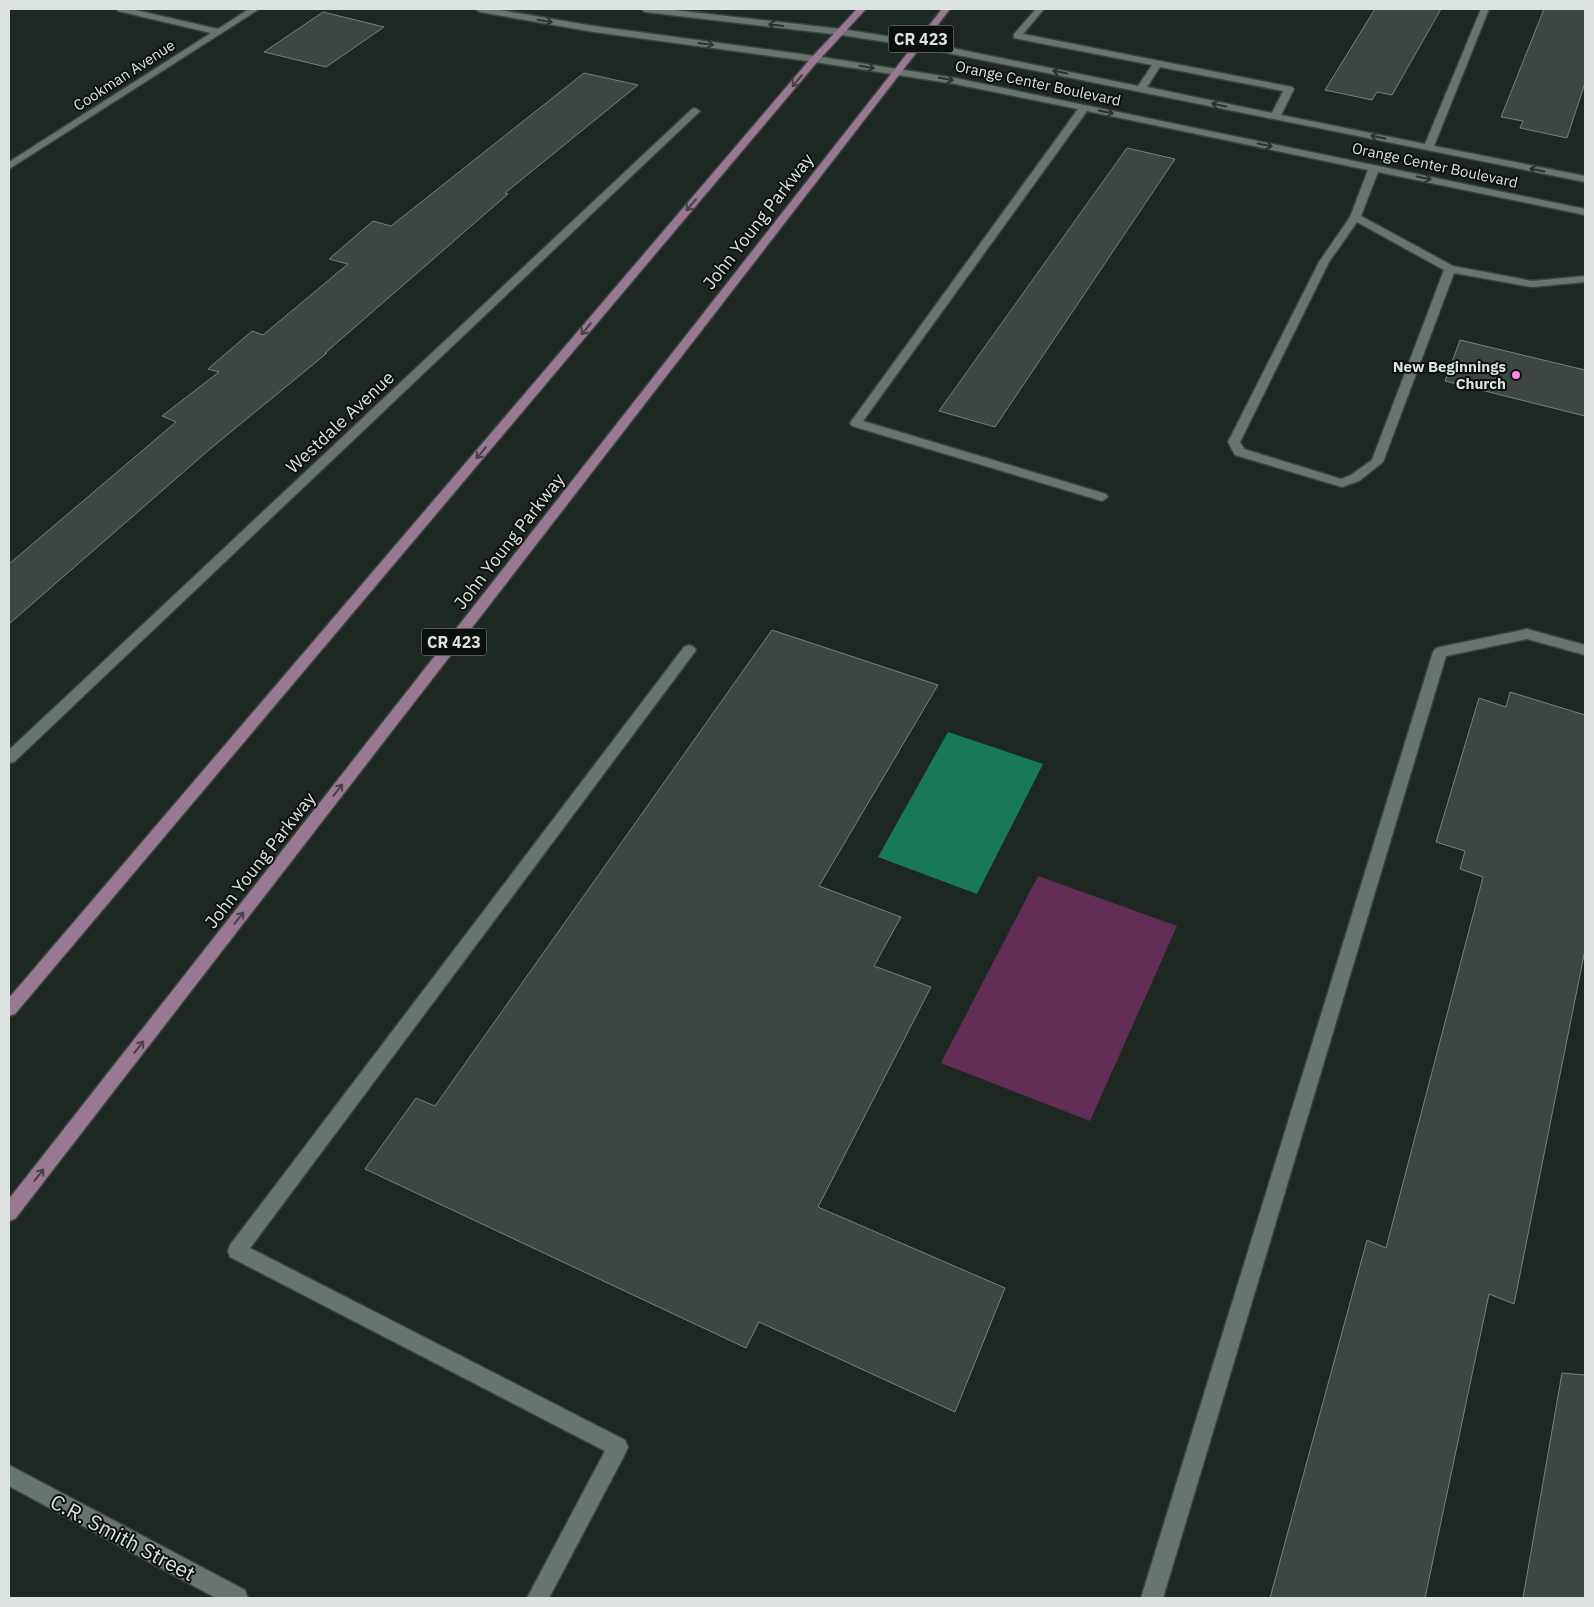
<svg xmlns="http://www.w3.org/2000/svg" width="1594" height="1607" font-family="'IBM Plex Sans',sans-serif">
<rect width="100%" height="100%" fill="#1e2823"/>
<path fill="#632e56" d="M1038 876 1177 926 1090 1121 941 1063Z"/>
<path fill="#187959" d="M948 732 1043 764 977 894 878 857Z"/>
<path fill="#3c4742" stroke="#75817b" d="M1375 9H1441L1392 95 1377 92 1372 100 1325 90Z
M1544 9H1585V83L1567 138 1520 128 1523 121 1501 117Z
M323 12 384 27 326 67 264 52Z
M584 73 638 85 505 193 508 194 325 353H327L210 449 9 624V564L176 422 162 416 219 372 208 369 252 331 263 335 348 264 329 259 373 221 391 226Z
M1127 148 1175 159 995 427 939 411Z
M1460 340 1585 370V416L1445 381Z
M772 630 938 685 819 886 901 917 874 966 931 987 818 1207 1005 1288 955 1412 759 1322 746 1348 365 1169 416 1098 435 1106Z
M1510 692 1585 715V950L1514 1304 1489 1294 1425 1598H1270L1367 1240 1386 1248 1483 877 1460 869 1465 851 1436 842 1479 698 1506 707Z
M1562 1373 1585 1375V1598H1523Z"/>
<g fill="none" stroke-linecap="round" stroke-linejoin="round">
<defs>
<path id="minor" d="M117 9H131L218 29 249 9H259L9 169V162L211 33 118 11Z
M476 9H494L594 26 815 56 955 78 1585 209V215L1378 172 1361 216 1453 266 1532 281 1585 276V282L1532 287 1454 273 1383 462 1359 481 1342 487 1235 455 1228 442 1319 262 1350 217 1368 170 1087 111 863 421 1106 494 1108 497 1102 501 852 426 850 423 1078 109 955 84 815 62 594 32 480 12ZM1357 222 1444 270 1372 460 1351 475 1341 479 1244 449 1240 442 1329 262Z
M641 9H665L841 29 918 41 1138 86 1152 65 1014 38V34L1036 9H1044L1023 34 1292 87 1294 89 1281 115 1425 144 1481 9H1489L1434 146 1585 176V182L918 47 841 35 645 12ZM1160 67 1283 91 1272 113 1147 87Z
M695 108 700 111 698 113 14 762 9 763V750L692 109Z
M1527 629 1585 645V655L1527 639 1446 656 1163 1598H1141L1433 652 1435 649 1440 647Z
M689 645 694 647 696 650 694 653 250 1248 625 1440 628 1447 625 1454 549 1598H527L605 1451 230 1257 228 1251 230 1245 684 647Z
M9 1465 245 1590 248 1598H216L9 1486Z"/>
<path id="major" d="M857 9H866L818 61 15 1014 9 1016V998L812 57Z
M942 9H950L15 1219 9 1221V1199Z"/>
</defs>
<use href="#minor" stroke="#3a4340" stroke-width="3"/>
<use href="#major" stroke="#3a4340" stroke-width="3"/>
<use href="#minor" fill="#68746e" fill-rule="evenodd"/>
<use href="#major" fill="#997991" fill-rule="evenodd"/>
</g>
<defs><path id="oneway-shaft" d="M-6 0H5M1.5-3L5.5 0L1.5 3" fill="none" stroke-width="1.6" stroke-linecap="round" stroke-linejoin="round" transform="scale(1.25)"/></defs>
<g stroke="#2c332f">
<use href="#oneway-shaft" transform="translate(545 21) rotate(9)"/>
<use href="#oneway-shaft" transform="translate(776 25) rotate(-173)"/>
<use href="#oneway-shaft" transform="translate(706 44) rotate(8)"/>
<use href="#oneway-shaft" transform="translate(867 67) rotate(9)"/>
<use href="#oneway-shaft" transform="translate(1060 72) rotate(-168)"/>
<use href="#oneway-shaft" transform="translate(946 79) rotate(9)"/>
<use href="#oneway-shaft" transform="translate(1219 105) rotate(-168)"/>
<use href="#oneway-shaft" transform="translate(1106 112) rotate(12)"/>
<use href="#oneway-shaft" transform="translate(1378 137) rotate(-168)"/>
<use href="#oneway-shaft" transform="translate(1265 145) rotate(12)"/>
<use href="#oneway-shaft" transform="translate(1537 170) rotate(-168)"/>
<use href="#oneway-shaft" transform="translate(1424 178) rotate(12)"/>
</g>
<g stroke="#4b3f48">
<use href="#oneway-shaft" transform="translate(797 81) rotate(130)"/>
<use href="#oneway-shaft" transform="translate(691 205) rotate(130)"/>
<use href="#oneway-shaft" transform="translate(586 329) rotate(130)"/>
<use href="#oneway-shaft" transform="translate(481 453) rotate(130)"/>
<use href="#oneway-shaft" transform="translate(338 790) rotate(-52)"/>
<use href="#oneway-shaft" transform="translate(239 918) rotate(-52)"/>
<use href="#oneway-shaft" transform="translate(139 1047) rotate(-52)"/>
<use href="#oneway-shaft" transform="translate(39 1175) rotate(-52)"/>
</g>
<circle fill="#fe85e0" stroke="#0b100d" stroke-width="2" cx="1516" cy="375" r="5"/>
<g text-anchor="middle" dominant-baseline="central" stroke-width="4" stroke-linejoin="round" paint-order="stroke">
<g font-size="15" fill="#dce3e0" stroke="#0b100d">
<text transform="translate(124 75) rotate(-33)">Cookman Avenue</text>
<text transform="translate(1038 83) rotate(12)">Orange Center Boulevard</text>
<text transform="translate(1435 165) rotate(12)">Orange Center Boulevard</text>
</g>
<g font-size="15" font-weight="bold" fill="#dce3e0" stroke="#0b100d" text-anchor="end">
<text x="1506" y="366">New Beginnings<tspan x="1506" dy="17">Church</tspan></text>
</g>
<g fill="#0b100d" stroke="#9da4a1" stroke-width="1">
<rect x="888.5" y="25.5" width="65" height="27" rx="4"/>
<rect x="421.5" y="628.5" width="65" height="27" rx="4"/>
</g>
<g font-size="16" font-weight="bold" fill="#dce3e0">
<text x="921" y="39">CR 423</text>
<text x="454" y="642">CR 423</text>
</g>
<g font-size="18" fill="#dce3e0" stroke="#0b100d">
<text transform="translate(758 221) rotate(-52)">John Young Parkway</text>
<text transform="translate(340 422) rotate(-43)">Westdale Avenue</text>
<text transform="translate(509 541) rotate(-52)">John Young Parkway</text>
<text transform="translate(260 860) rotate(-52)">John Young Parkway</text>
</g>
<g font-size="21" fill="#dce3e0" stroke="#0b100d">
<text transform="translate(123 1537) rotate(28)">C.R. Smith Street</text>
</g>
</g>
<rect width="1594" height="1607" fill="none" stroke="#dce3e0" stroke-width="20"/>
</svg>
